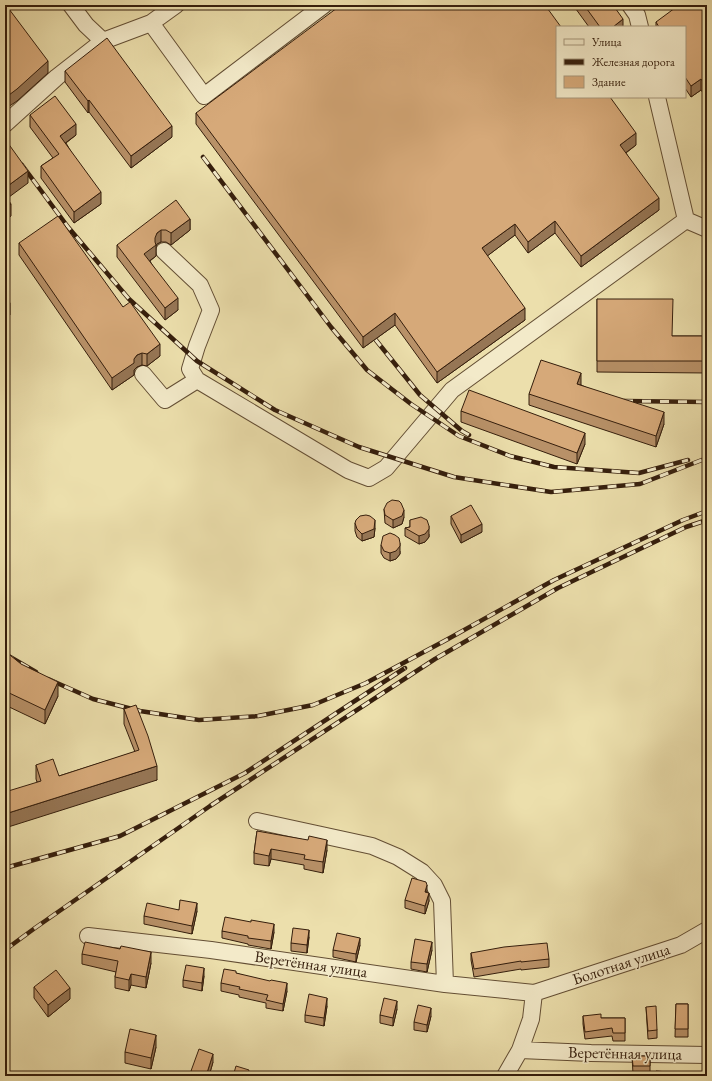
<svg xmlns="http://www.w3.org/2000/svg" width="712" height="1081" font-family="'EB Garamond',serif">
<rect width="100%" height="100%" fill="#ecdfac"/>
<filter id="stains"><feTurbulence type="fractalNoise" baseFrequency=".005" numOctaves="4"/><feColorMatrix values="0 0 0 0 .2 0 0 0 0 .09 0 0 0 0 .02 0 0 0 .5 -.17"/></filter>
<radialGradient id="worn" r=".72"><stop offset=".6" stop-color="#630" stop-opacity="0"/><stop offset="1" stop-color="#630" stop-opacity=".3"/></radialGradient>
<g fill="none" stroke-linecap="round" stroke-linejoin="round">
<defs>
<path id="minor" d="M71 5 86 25 103 41
M630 5 637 15 640 27
M151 23 204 96 324 5
M657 97 686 220 707 229
M5 124 57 77 103 41 151 23 176 5
M164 251 200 285 211 310 197 346 190 369 197 380
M143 374 165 400 197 380 348 470 369 478 386 468 452 390 686 220
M257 821 372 846 398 857 422 872 434 885 442 901 445 984
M88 936 211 950 445 984 534 993 681 945 707 930
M520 1050 591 1053 707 1055
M505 1076 520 1050 531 1019 534 993"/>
</defs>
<use href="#minor" stroke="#634e34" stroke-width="18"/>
<use href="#minor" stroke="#f3eac9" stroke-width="16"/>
<defs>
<path id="rail" d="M203 157 331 327 367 370 411 404 459 436 510 456 554 467 639 473 688 460
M22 165 68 227 129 299 197 361 275 410 359 447 454 477 551 492 640 484 707 458
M375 339 420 395 462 431 469 435
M624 401 707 402
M5 654 36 672
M48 679 93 699 140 711 199 720 258 716 313 705 366 683 448 639 554 580 683 520 707 511
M5 868 120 836 245 773 405 668
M5 950 35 928 210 806 435 659 558 588 686 527 707 520"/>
</defs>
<use href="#rail" stroke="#351e0c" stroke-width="4.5"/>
<use href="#rail" stroke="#f3eac9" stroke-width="3" stroke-dasharray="9" stroke-linecap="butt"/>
</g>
<path fill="#b89168" stroke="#351e0c" d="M573 5H613L623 27H589Z
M707 5V99L701 90 691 97 685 88V27H656V22Z
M65 71 172 137 131 168 89 112 88 113 65 82Z
M196 113 636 145 626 153 659 210 581 267 555 233 528 253 515 235 487 256 525 320 437 383 395 325 363 348 196 124Z
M30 115 76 135 66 143 101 204 74 223 41 178V166L53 158 30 127Z
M190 219V230L171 245 166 242H161L157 244 156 246V256L150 261 178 310 165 320 117 257V245Z
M19 243 123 307 160 356 147 366 142 365 137 367 134 370V375L112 390 19 255Z
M597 299 672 336H707V373L597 372Z
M581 385 664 424 656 447 529 405V394Z
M461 411 585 444 577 464 461 422Z
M384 509 404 517 402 524 393 528 385 523Z
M451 516 482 532 461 543 451 524Z
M410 520 429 534V537L425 542 419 544 405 536V528L410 527Z
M355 523 375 528 374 537 362 541 357 537 355 531Z
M381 545 400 551V554L396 559 390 561 384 558 381 553Z
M5 651 58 696 45 724 5 705Z
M124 709 157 780 37 782 36 779V765L59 776 135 752 124 724Z
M257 831 327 850 323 873 304 869V865L271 859 269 866 254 864V853Z
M427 892 429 901 425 914 405 908V900Z
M179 910 197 911 192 934 144 924V916Z
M222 931 274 932 271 949 248 945V944L222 938Z
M309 937 307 953 291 951V943Z
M360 945 356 962 333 957V950Z
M120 949 151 963 146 988 131 985 129 991 115 988V977L116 972 82 964V954Z
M432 950 427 972 411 969V962Z
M471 953 549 959V967L521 970V969L474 977 471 960Z
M236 973 287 991 283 1011 266 1008V1003L239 997V995L221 991V983Z
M204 976 202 991 183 987V980Z
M34 987 70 999 48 1017 34 998Z
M676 1004H688V1037H675Z
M327 1006 324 1026 305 1022V1015Z
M646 1007 657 1030V1038L648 1039Z
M397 1009 393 1026 380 1023V1015Z
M431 1016 427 1032 414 1030V1022Z
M583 1016 601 1018H625V1041H613L612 1036 585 1039 583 1024Z
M156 1047 151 1069 125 1063V1052Z
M632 1056H650V1074H633Z
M213 1062 209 1076H191V1071Z"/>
<path fill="#967655" stroke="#351e0c" d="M623 19V27H613Z
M48 61V73L17 101 5 109V98Z
M701 79V90L691 97V86Z
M89 100V112L88 113V101Z
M76 124V135L60 147V136Z
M172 126V137L131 168V156Z
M636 133V145L620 157V145Z
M28 171V183L5 200V188Z
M101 192V204L74 223V212Z
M659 198V210L581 267V256Z
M11 204V216L5 221V209Z
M190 219V230L171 245V233Z
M555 221V233L528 253V242Z
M515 224V235L482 260V248Z
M161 230V242L157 244 156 246V256L144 265V254L157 233Z
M178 298V310L165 320V308Z
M10 303V315L5 318V306Z
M525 308V320L437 383V372Z
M395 313V325L363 348V337Z
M160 344V356L147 366V354Z
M142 353V365L137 367 134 370V375L112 390V378L134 359 137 355Z
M581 373V385L577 384Z
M664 412V424L656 447V436Z
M585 433V444L577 464V453Z
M404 510V517L402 524 393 528V520Z
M375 520V528L374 537 362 541V534Z
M482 524V532L461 543V535Z
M429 526V537L425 542 419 544V536Z
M400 543V554L396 559 390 561V553Z
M58 682V696L45 724V710Z
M7 726V740L5 743V728Z
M157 766V780L5 828V814Z
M327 840V850L323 873V862Z
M271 849V859L269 866V856Z
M427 885V892H425Z
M429 893V901L425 914V906Z
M197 903V911L192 934V926Z
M274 924V932L271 949V941Z
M309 930V937L307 953V945Z
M360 938V945L356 962V954Z
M432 942V950L427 972V964Z
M151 952V963L146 988V977Z
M204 968V976L202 991V983Z
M131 974V985L129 991V980Z
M287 983V991L283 1011V1004Z
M70 988V999L48 1017V1005Z
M327 998V1006L324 1026V1018Z
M397 1001V1009L393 1026V1018Z
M431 1008V1016L427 1032V1025Z
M156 1035V1047L151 1069V1058Z
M213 1054V1062L209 1076H206Z"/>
<path fill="#d6a979" stroke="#351e0c" d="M5 5H6L48 61 17 89 5 98Z
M341 5H545L561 27H557V97H610L636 133 620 145 659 198 581 256 555 221 528 242 515 224 482 248 525 308 437 372 395 313 363 337 196 113Z
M584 5H613L623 19 613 27H600Z
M679 5H707V88L701 79 691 86 685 77V27H659L656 22Z
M107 38 172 126 131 156 89 100 88 101 65 71Z
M55 96 76 124 60 136 101 192 74 212 41 166 59 154 30 115Z
M5 139 28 171 5 188Z
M5 195 11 204 5 209Z
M176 200 190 219 171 233 166 230H161L157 233 155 238V242L156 245 144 254 178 298 165 308 117 245Z
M58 216 123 307 130 302 160 344 147 354 142 353 137 355 134 359V363L112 378 19 243Z
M5 296 10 303 5 306Z
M597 299H673L672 336H707V361H597Z
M541 360 581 373 577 384 664 412 656 436 529 394Z
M469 390 585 433 577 453 461 411Z
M392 500 399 501 401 503 404 510 402 516 393 520 385 515 384 509 387 503Z
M471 505 482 524 461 535 451 516Z
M366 515 370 516 375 520 374 529 362 534 357 529 355 523 356 520 360 516Z
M421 517 427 520 429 526V529L425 534 419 536 405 528 410 527V520Z
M390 533 395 535 399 538 400 543V546L396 551 390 553 384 551 381 545 383 536Z
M5 651 21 664 58 682 45 710 5 691Z
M136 705 148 736 157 766 5 814V792L41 781 36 765 53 759 59 776 139 750 124 709Z
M257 831 308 840 309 836 327 840 323 862 304 859 305 855 271 849 269 856 254 853Z
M412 878 426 882 427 885 425 892 429 893 425 906 405 900Z
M180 900 197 903 192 926 144 916 147 903 179 910Z
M225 917 251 922V920L274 924 271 941 248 938V936L222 931Z
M293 928 309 930 307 945 291 943Z
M337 933 360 938 356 954 333 950Z
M415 939 432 942 427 964 411 962Z
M85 942 120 949 121 946 151 952 146 977 131 974 129 980 115 977 118 961 82 954Z
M547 943 549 959 521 962V961L474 969 471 953 504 947Z
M186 965 204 968 202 983 183 980Z
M224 969 236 971V973L270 981 271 980 287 983 283 1004 266 1000 268 995 239 989 240 987 221 983Z
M56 970 70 988 48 1005 34 987Z
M309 994 327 998 324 1018 305 1015Z
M384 998 397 1001 393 1018 380 1015Z
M676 1004H688V1029H675Z
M418 1005 431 1008 427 1025 414 1022Z
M656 1006 657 1030 648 1031 646 1007Z
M601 1014V1018H625V1033H613L612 1028 585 1032 583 1016Z
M130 1029 156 1035 151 1058 125 1052Z
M199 1049 213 1054 206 1076 191 1071Z
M632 1056H650V1066H633Z
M236 1066 249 1070 247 1076H233Z
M656 1071 668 1072V1076H655Z"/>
<g text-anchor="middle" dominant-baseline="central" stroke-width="3" stroke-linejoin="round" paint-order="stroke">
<g font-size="16" fill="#351e0c" stroke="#f3eac9">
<text transform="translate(311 964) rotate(8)">Веретённая улица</text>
<text transform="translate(621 964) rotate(-18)">Болотная улица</text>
<text transform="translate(625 1053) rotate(1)">Веретённая улица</text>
</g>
</g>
<rect width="712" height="1081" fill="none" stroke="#ecdfac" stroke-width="20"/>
<rect x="6" y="6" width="700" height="1069" fill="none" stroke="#351e0c" stroke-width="2"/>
<rect x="10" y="10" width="692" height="1061" fill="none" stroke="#351e0c"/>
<rect x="556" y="26" width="130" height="72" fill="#f3eac9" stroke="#a7987d"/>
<rect x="564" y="39" width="20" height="6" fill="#f3eac9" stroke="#a7987d"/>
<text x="592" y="46" font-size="12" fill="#351e0c">Улица</text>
<rect x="564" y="59" width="20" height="6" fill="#351e0c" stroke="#a7987d"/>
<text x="592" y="66" font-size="12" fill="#351e0c">Железная дорога</text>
<rect x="564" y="76" width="20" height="12" fill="#d6a979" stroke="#a7987d"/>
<text x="592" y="86" font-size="12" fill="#351e0c">Здание</text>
<rect width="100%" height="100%" filter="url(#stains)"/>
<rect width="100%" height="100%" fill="url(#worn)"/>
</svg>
